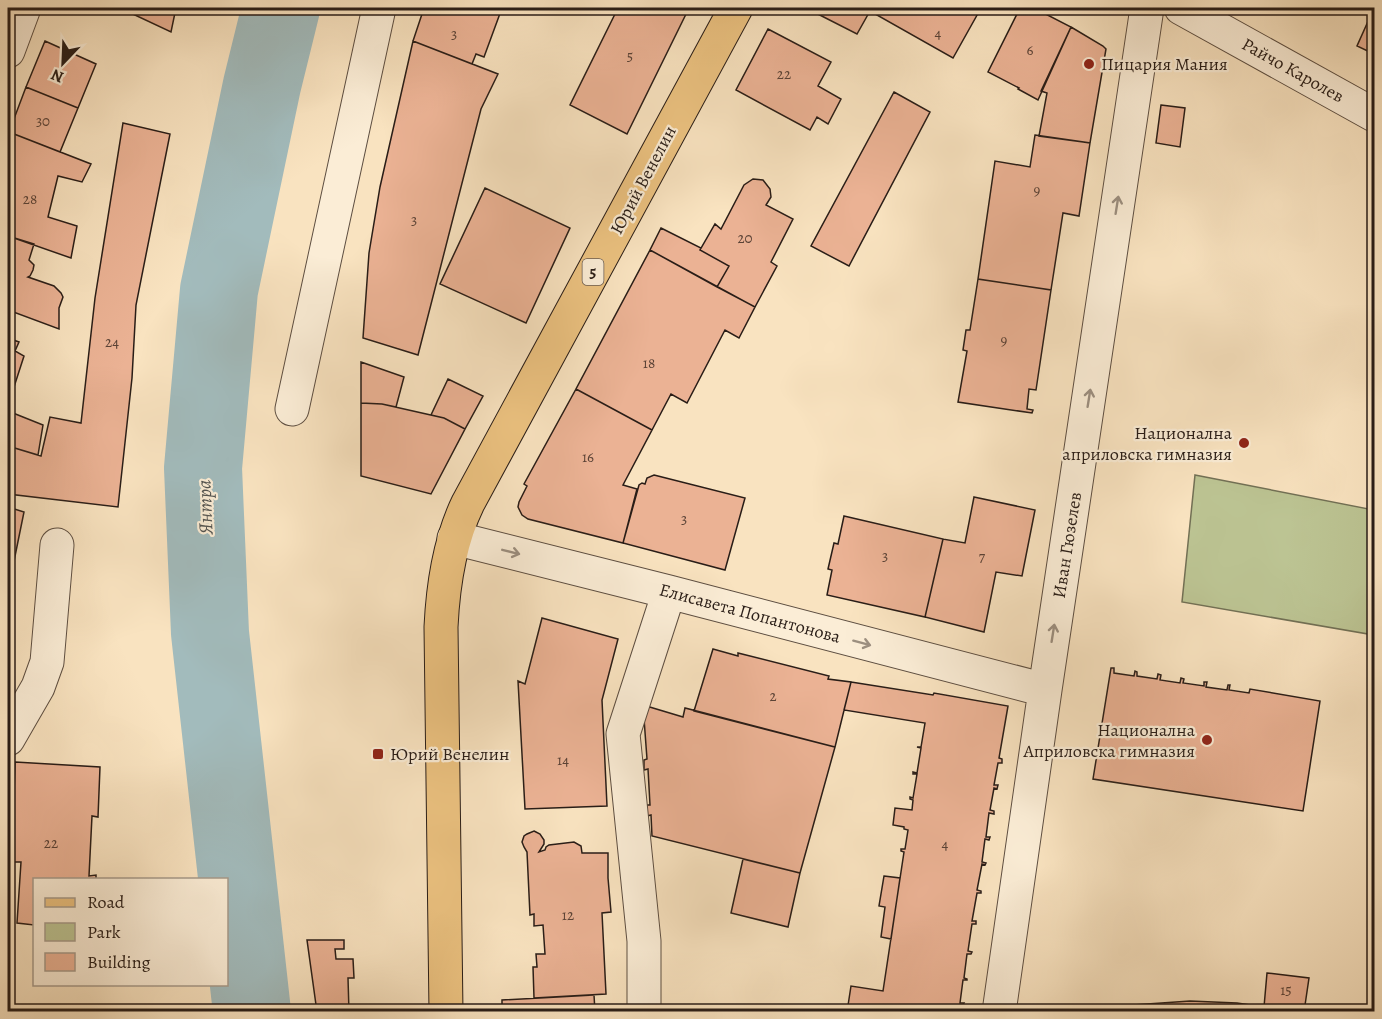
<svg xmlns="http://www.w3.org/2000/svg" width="1382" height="1019" font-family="Alegreya,serif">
<rect width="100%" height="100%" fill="#f9e3c0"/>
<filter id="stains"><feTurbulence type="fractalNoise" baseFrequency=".00333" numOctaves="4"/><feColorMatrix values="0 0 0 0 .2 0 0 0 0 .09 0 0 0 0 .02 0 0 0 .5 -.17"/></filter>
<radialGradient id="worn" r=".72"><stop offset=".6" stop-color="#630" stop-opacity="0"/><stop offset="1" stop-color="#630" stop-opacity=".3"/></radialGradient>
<path fill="#bcc493" stroke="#727055" stroke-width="1.5" d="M1195 475 1374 510V635L1182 602Z"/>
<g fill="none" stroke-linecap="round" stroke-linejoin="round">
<path stroke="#a2bbbc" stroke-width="78" d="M252 1012 210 633 203 468 219 290 262 85 281 8"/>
</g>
<path fill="#ebb294" stroke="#291d17" stroke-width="1.5" d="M120 8H176L171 32Z
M424 8H502L484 57 476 54 472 64 413 41Z
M618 8H689L627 134 570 105Z
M806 8H981L953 58 870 11 857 34Z
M1020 8H1034L1071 27 1038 100 1018 89 1019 88 988 72Z
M1374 8V54L1357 46Z
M1071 27 1103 46 1106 49 1090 143 1039 136 1047 93 1041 91Z
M768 29 831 62 818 86 841 99 828 124 817 117 810 130 736 90Z
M45 41 96 64 78 108 26 87Z
M413 41 498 74 481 109 418 355 363 338 369 253 380 187Z
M26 87 78 108 60 152 9 132Z
M894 92 930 112 849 266 811 246Z
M1161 105 1185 108 1180 147 1156 143Z
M123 123 170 134 136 305 132 378 118 507 8 494V446L41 456 50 417 81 423 95 298Z
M9 132 91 164 82 182 58 176 48 217 77 226 71 258 8 236V135Z
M1035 135 1090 143 1079 216 1063 213 1051 290 978 279 995 161 1030 167Z
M753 179 763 180 770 189 771 197 766 205 793 219 771 262 777 266 755 307 717 287 729 266 700 250 715 224 721 229 744 185Z
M485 188 570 228 526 323 440 284Z
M661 228 701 248 700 250 729 266 717 287 650 250Z
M8 236 34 244 29 260 34 265 33 270 30 276 28 277 54 286 61 293 63 297 59 308V329L8 310Z
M650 250 755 307 739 338 725 330 687 403 671 394 652 430 576 389Z
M978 279 1051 290 1036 390 1029 389 1027 409 1033 410 1032 413 958 402 967 351 963 350 966 330H970Z
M8 338 19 342 15 351 24 356 14 387 8 384Z
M361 362 404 377 396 407 382 404 361 403Z
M448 379 483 396 465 429 444 418 431 415Z
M576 389 652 430 623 485 637 489 623 543 528 519 522 515 518 507 519 502 527 486 524 484Z
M361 403 382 404 444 418 465 429 431 494 361 476Z
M8 411 43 425 38 455 8 446Z
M654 475 745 498 725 570 623 543 639 485 642 483 645 484 647 478Z
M974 497 1035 510 1022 576 996 572 984 632 925 617 943 539 965 543Z
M8 507 24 512 13 566 8 565Z
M844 516 943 539 925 617 827 595 832 570 828 569 834 543 838 544Z
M542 618 618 639 602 700 607 806 525 809 518 681 525 684Z
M713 649 738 656V653L829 676 828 679 851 682 835 747 694 711Z
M1111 668H1114V673L1134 676 1135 671 1137 672V676L1157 679 1158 674 1161 675 1160 680 1180 683 1181 678 1184 679 1183 683 1204 686V682H1207L1206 687 1227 690 1228 685H1230L1229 690 1249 693 1250 689 1320 701 1303 811 1093 779Z
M851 682 933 695 934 693 1008 706 999 758 1002 759V763H998L994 785H998L997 789 994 788 990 810 994 811V814L989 813 986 837H990L989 840 985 839 982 862 986 863 985 865 982 864 977 890 981 891V893H977L972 921H976V924H972L968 951 972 952 971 954H967L964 978 967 979V980H963L960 1003H964L963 1005H959L958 1012H847L851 986 883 991 904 852 901 851V849H905L908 830 904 829V827L893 825 895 808 912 810 913 800 910 799V797L913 798 917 774H913V772L917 773 921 748 917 747H921L925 723 844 710Z
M643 705 683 717 685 708 835 747 800 873 652 836 651 815 647 816V805H650L648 769 644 770V760L647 759Z
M15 762 100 767 98 817 92 816 89 876 96 875V880H34V925L17 923 21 862H10L12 824H13Z
M534 831 540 834 544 840V844L539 852 545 850 546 847 549 845 574 842 581 846 582 853H608V878L611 912 602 913 606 994 534 998 533 967H537L536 954H545L543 925 534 926V914L530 915 527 852 524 847 522 842 524 836 527 834Z
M743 859 800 873 788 927 731 913Z
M884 876 900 878 891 939 881 937 885 907 879 906Z
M307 940H344V949H335L336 959H353L354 978H348L349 1012H317Z
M1267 973 1309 978 1304 1012H1105V1007L1190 1001 1237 1003 1264 1007Z
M594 995 595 1012H502V1000Z"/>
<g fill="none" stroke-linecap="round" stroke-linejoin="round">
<defs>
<path id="minor" d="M1181 8 1374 115
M8 51 24 8
M292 409 379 8
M454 538 669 592 1045 690
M8 739 38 687 47 662 57 545
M644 1012V941L623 734 669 592
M999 1012 1045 690 1147 8"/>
<path id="major" d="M446 1012 441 627C443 585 449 542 468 503L736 8"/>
</defs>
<use href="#minor" stroke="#5d4e41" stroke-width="35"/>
<use href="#major" stroke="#291d17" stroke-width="35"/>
<use href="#minor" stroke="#fbedd6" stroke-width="33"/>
<use href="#major" stroke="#ecc280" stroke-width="33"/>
</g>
<defs><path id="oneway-shaft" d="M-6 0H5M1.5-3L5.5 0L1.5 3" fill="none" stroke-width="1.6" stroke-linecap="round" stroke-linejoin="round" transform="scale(1.5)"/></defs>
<g stroke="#9c8f80">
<use href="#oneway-shaft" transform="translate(1117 205) rotate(-81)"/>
<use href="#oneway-shaft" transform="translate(1089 398) rotate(-81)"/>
<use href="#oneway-shaft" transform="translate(511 552) rotate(14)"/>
<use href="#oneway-shaft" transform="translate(1053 633) rotate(-81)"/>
<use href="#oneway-shaft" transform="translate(862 643) rotate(15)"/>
</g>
<g fill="#8f2418" stroke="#fbedd6" stroke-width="2">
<circle cx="1089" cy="64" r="6"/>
<circle cx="1244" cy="443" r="6"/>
<circle cx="1207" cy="740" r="6"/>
<rect x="372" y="748" width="12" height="12" rx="3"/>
</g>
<g text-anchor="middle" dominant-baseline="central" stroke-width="4.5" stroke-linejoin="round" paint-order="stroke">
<g font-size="15" fill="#5a4236">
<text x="938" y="33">4</text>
<text x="454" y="34">3</text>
<text x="1030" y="50">6</text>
<text x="630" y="56">5</text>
<text x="784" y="74">22</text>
<text x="43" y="121">30</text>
<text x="1037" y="190">9</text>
<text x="30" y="199">28</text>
<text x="414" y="220">3</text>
<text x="745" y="238">20</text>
<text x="1004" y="340">9</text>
<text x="112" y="342">24</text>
<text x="649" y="363">18</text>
<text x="588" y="457">16</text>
<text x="684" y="519">3</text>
<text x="885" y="556">3</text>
<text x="982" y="557">7</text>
<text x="773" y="696">2</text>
<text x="563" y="760">14</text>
<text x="51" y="843">22</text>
<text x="945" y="844">4</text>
<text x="568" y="915">12</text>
<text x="1286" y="990">15</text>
</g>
<rect fill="#fbedd6" stroke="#685b50" stroke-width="1.5" x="582.5" y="259" width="21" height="26" rx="4.5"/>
<g font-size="16" font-weight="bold" fill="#291d17">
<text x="593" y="272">5</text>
</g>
<g font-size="18" fill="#291d17" stroke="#fbedd6" text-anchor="start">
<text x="1101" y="64">Пицария Мания</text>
<text x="1232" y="433" text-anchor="end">Национална<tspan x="1232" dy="21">априловска гимназия</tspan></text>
<text x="1195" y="730" text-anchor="end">Национална<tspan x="1195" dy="21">Априловска гимназия</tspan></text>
<text x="390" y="754">Юрий Венелин</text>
</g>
<g font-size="18" fill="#291d17" stroke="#fbedd6">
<text transform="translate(1293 70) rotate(29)">Райчо Каролев</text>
<text transform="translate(643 180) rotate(-62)">Юрий Венелин</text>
<text transform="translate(1067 545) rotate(-81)">Иван Гюзелев</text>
<text transform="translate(750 613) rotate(15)">Елисавета Попантонова</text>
</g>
<g font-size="20" font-style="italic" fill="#535451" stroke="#fbedd6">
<text transform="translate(205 507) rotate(-92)">Янтра</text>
</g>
</g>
<rect width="1382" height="1019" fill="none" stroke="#f9e3c0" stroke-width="30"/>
<rect x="9" y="9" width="1364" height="1001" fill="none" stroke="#291d17" stroke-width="3"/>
<rect x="15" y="15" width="1352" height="989" fill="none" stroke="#291d17" stroke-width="1.5"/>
<rect x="33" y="878" width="195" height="108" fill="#fbedd6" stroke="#a79a8a" stroke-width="1.5"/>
<rect x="45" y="898" width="30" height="9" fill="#ecc280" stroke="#a79a8a" stroke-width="1.5"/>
<text x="87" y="908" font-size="18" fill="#291d17">Road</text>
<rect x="45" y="923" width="30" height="18" fill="#bcc493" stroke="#a79a8a" stroke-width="1.5"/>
<text x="87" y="938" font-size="18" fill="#291d17">Park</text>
<rect x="45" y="953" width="30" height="18" fill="#ebb294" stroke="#a79a8a" stroke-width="1.5"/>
<text x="87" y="968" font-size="18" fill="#291d17">Building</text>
<g transform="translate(63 63) rotate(203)" stroke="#fbedd6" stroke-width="4.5" paint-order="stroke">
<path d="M0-4.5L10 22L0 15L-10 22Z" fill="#291d17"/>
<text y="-9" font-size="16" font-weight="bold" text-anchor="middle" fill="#291d17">N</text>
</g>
<rect width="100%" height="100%" filter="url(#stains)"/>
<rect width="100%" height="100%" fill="url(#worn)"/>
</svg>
